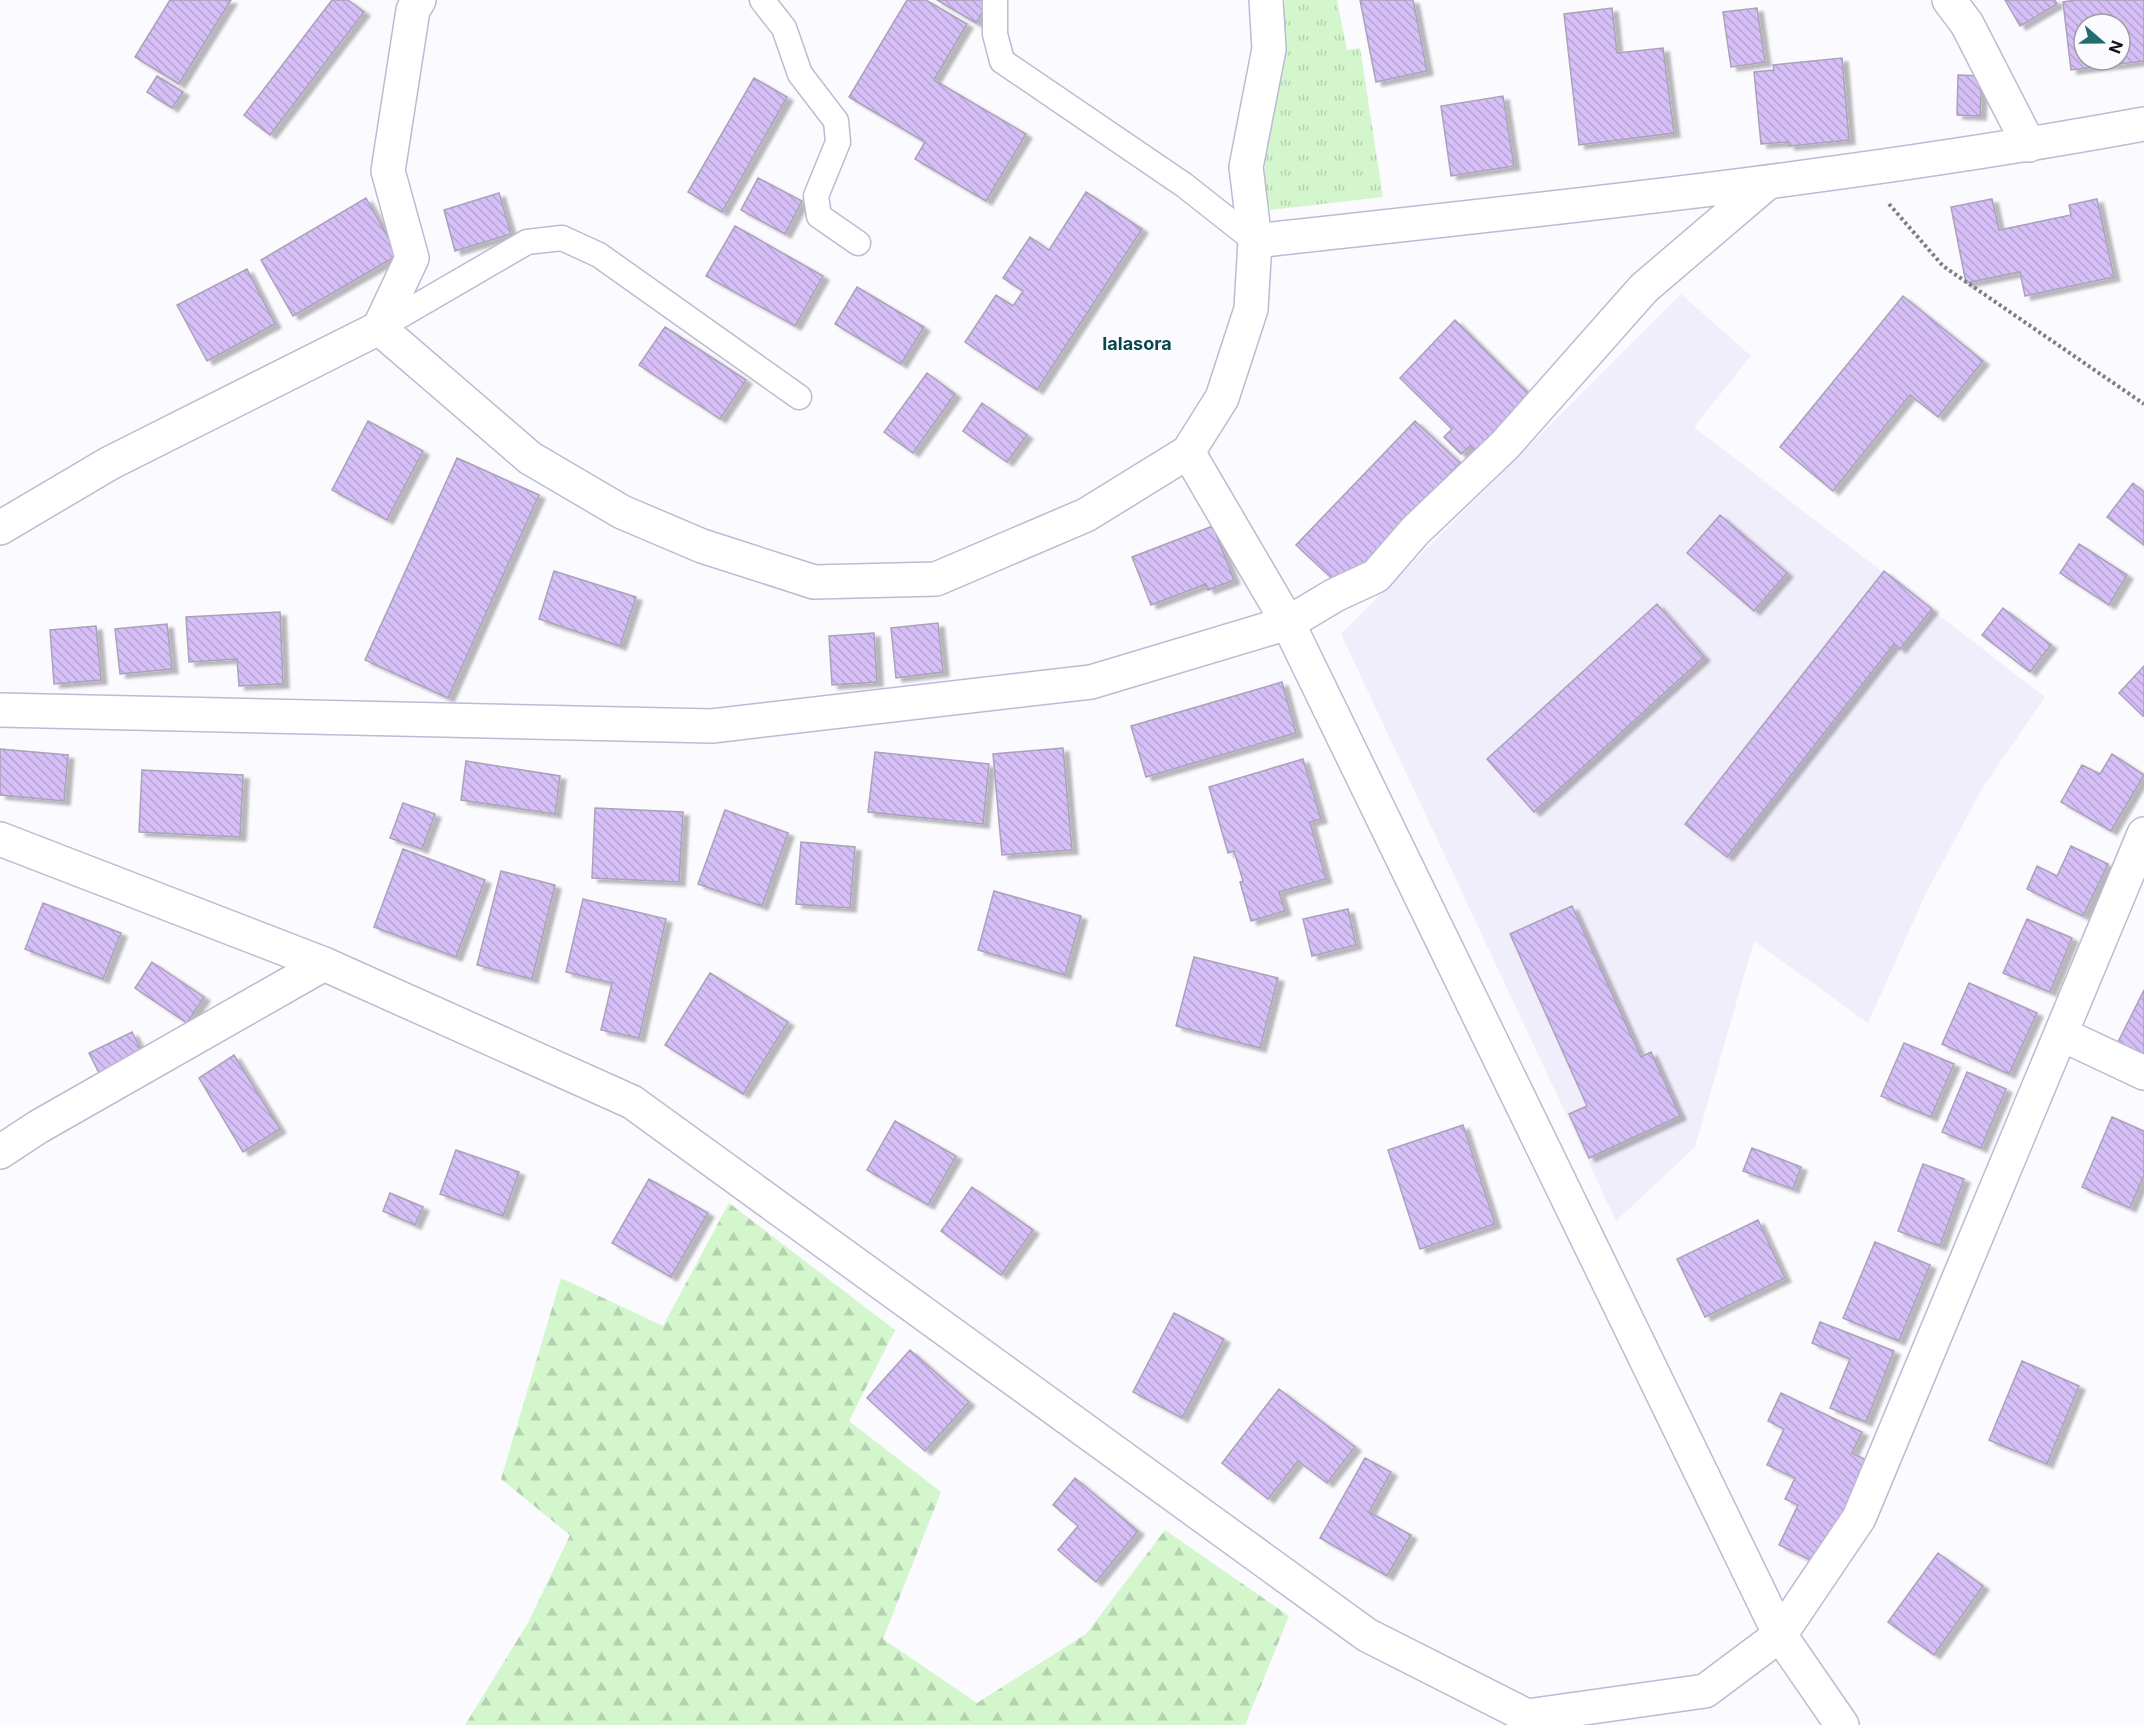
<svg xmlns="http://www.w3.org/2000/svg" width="2144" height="1725" font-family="Inter,sans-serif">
<defs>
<pattern id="forest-firs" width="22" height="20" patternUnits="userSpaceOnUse" patternTransform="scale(1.5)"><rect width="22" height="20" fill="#d3f6cd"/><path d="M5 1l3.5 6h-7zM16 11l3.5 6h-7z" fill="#b4d2af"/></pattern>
<pattern id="park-tufts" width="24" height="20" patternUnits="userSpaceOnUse" patternTransform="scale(1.5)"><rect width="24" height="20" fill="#d3f6cd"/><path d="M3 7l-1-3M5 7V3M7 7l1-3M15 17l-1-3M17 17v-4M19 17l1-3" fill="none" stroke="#b4d2af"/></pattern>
<pattern id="building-back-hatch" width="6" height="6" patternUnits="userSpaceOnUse" patternTransform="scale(1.5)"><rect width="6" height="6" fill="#d5bff6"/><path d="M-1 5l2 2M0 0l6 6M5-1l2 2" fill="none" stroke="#b6a3d2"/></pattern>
<filter id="shadow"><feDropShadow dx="6" dy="4" stdDeviation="1.5" flood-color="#0004"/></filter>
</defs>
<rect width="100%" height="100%" fill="#fafaff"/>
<path fill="#f1eefc" d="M1681 294 1751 356 1694 427 2045 697 1983 787 1925 895 1868 1023 1754 941 1695 1147 1616 1221 1341 634Z"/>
<path fill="url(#forest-firs)" d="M729 1203 895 1330 849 1421 941 1492 883 1639 977 1703 1086 1634 1165 1530 1289 1616 1245 1725H465L529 1621 570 1535 501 1479 561 1278 663 1326Z"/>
<path fill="url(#park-tufts)" d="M1285 0H1337L1347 50 1360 48 1383 197 1270 210 1263 181Z"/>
<path fill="url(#building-back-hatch)" stroke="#aba2ba" stroke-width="1.5" fill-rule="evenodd" filter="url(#shadow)" d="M170 0H231L179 84 135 57Z
M332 0H348L364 12 270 135 244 115Z
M907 0H926L967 24 934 80 1026 134 986 201 915 159 925 142 849 97Z
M937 0H990L976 23Z
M1360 0H1413L1427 71 1376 82Z
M2005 0H2055L2057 4 2020 26Z
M2076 0H2144V61L2071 70 2063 2ZM2084 24H2120V60H2084Z
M1612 8 1617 53 1663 48 1674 133 1579 145 1564 14Z
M1757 8 1765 62 1731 67 1723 12Z
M1842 58 1849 140 1789 146 1788 142 1761 144 1754 72 1774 70 1773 65Z
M1958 75 1982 76 1980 116 1957 115Z
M157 76 183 92 172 108 147 92Z
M754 78 787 97 722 212 688 192Z
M1503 96 1514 166 1451 176 1441 106Z
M758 178 802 201 785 234 741 210Z
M1086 192 1142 229 1037 390 965 342 996 295 1013 306 1023 291 1003 278 1030 237 1049 250Z
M499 193 511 234 455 251 444 210Z
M366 198 398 255 293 316 261 260Z
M1992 199 1999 230 2071 215 2069 205 2097 199 2114 277 2025 296 2020 272 1966 283 1951 207Z
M735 226 823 276 795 326 706 276Z
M247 269 275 324 207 361 177 305Z
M857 287 924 327 901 364 835 324Z
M1903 296 1983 361 1938 417 1910 395 1833 491 1780 447Z
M1455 320 1530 395 1475 451 1470 446 1461 454 1444 437 1452 429 1400 378Z
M665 327 746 380 720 419 639 365Z
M927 373 955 394 913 453 884 432Z
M982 403 1027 435 1007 462 963 431Z
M368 421 423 451 387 520 332 490Z
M1415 421 1460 463 1341 587 1296 545Z
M457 458 539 495 448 698 365 660Z
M2133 483 2144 492V545L2107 517Z
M1720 515 1787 573 1754 611 1687 553Z
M1213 526 1234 580 1208 590 1206 584 1151 605 1132 557Z
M2079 544 2127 575 2109 605 2060 573Z
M554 571 636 597 620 646 539 619Z
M1884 571 1932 609 1900 649 1894 644 1727 857 1685 824Z
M1657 604 1704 657 1534 812 1487 759Z
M2003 608 2051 645 2030 672 1982 635Z
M280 612 283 684 239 686 237 659 189 662 186 617Z
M938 623 943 672 896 678 891 628Z
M167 624 172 669 120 674 115 629Z
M96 626 101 680 54 684 50 630Z
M874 633 877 682 832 685 829 636Z
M2144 666V714L2143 716 2119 693Z
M1282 682 1296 733 1146 777 1131 726Z
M1063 748 1072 850 1002 855 993 754Z
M0 749 68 755 64 801 0 795Z
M875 752 989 764 983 824 868 812Z
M2112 754 2144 775 2111 831 2061 802 2082 765 2100 774Z
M1303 759 1321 819 1310 822 1326 879 1279 892 1285 911 1251 921 1240 882 1243 881 1234 851 1228 853 1209 787Z
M466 761 560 776 555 814 461 800Z
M142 770 243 775 240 837 139 832Z
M403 803 435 814 422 849 390 838Z
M595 808 683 812 679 882 592 878Z
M725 810 788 833 762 906 698 884Z
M801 842 855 847 850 908 796 904Z
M2071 846 2108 864 2083 916 2027 889 2037 866 2057 876Z
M403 849 485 880 456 957 374 927Z
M501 871 555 885 532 979 477 965Z
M994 891 1081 916 1065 975 978 950Z
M583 899 666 919 639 1038 601 1030 612 983 566 972Z
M43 903 121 933 103 979 25 949Z
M1572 906 1641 1057 1651 1052 1680 1116 1589 1158 1569 1114 1587 1106 1510 934Z
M1348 909 1356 945 1312 956 1303 919Z
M2027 919 2072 938 2050 992 2003 973Z
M1194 957 1278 978 1260 1048 1176 1026Z
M152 962 204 997 187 1023 135 988Z
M710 973 788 1022 743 1094 665 1045Z
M1969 983 2037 1013 2009 1074 1942 1044Z
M2144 990V1055L2118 1042Z
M132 1032 143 1054 100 1075 89 1053Z
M1904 1043 1954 1064 1931 1117 1881 1096Z
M234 1055 280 1129 243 1152 199 1078Z
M1967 1072 2006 1089 1981 1148 1942 1132Z
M2112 1117 2144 1131V1175L2130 1208 2082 1187Z
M895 1121 956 1156 928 1205 867 1170Z
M1463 1125 1495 1224 1420 1249 1388 1150Z
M1752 1148 1801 1167 1793 1189 1743 1171Z
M456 1150 519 1172 503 1216 440 1194Z
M1923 1164 1964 1179 1940 1246 1898 1231Z
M649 1179 708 1213 671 1277 612 1243Z
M972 1187 1033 1230 1001 1275 941 1231Z
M390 1193 423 1207 415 1225 383 1211Z
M1758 1220 1785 1278 1705 1317 1677 1259Z
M1875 1242 1930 1265 1899 1341 1843 1318Z
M1174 1313 1224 1339 1182 1418 1133 1392Z
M1820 1322 1894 1351 1866 1422 1830 1408 1850 1359 1812 1343Z
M910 1350 969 1402 925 1451 867 1398Z
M2022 1361 2079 1386 2047 1464 1989 1440Z
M1279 1389 1355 1447 1327 1483 1298 1461 1268 1499 1222 1463Z
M1781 1393 1862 1432 1852 1453 1868 1461 1819 1564 1779 1545 1798 1505 1785 1499 1795 1478 1767 1465 1784 1429 1768 1421Z
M1365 1458 1391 1472 1369 1512 1411 1535 1387 1576 1320 1538Z
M1075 1478 1138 1531 1096 1582 1058 1550 1078 1526 1053 1505Z
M1938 1553 1983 1586 1934 1655 1888 1622Z"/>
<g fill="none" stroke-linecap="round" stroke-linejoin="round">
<defs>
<path id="service" d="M762 0 784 28 800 74 836 121 838 142 816 196 819 216 858 243
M995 0V34L1002 61 1184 185 1255 241
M379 328 527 242 562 238 599 255 799 397"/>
<path id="minor" d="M1949 0 1967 24 2029 145
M1255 241C1552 208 1850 178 2144 124
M379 328 530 458 622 512 702 546 814 582 936 579 1086 515 1188 452 1222 398 1251 309 1255 241 1246 167 1269 49 1266 0
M1188 452 1288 623 1780 1635 1842 1725
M0 528 110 463 379 328 412 258 388 171 413 10 419 0
M0 710 712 726 1091 682 1288 623 1335 595 1376 576 1415 531 1505 445 1644 288 1767 183
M2061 1034 2144 1073
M0 1152 38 1127 324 964"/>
<path id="secondary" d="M0 839 324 964 632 1102 1367 1635 1527 1716 1705 1691 1780 1635 1859 1518 2144 834"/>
</defs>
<use href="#service" stroke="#bebad3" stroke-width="27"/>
<use href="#minor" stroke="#bebad3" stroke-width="36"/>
<use href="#secondary" stroke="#bebad3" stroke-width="36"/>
<path stroke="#7e7d84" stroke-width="4" stroke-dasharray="3 3" stroke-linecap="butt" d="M1889 204 1943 266 2144 404"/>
<use href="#service" stroke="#fff" stroke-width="24"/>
<use href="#minor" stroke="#fff" stroke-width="33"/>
<use href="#secondary" stroke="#fff" stroke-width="33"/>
</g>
<g text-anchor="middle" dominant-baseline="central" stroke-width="6" stroke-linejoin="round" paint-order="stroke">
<g font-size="18" font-weight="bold" fill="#07494b" stroke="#fafaff">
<text x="1137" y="343">Ialasora</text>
</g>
</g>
<g transform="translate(2102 42) rotate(110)"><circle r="28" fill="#fafaff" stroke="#9d9ca3" stroke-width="1.5"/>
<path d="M0-4.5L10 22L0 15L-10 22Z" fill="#216d70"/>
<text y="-9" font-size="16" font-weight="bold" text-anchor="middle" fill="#121019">N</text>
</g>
</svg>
